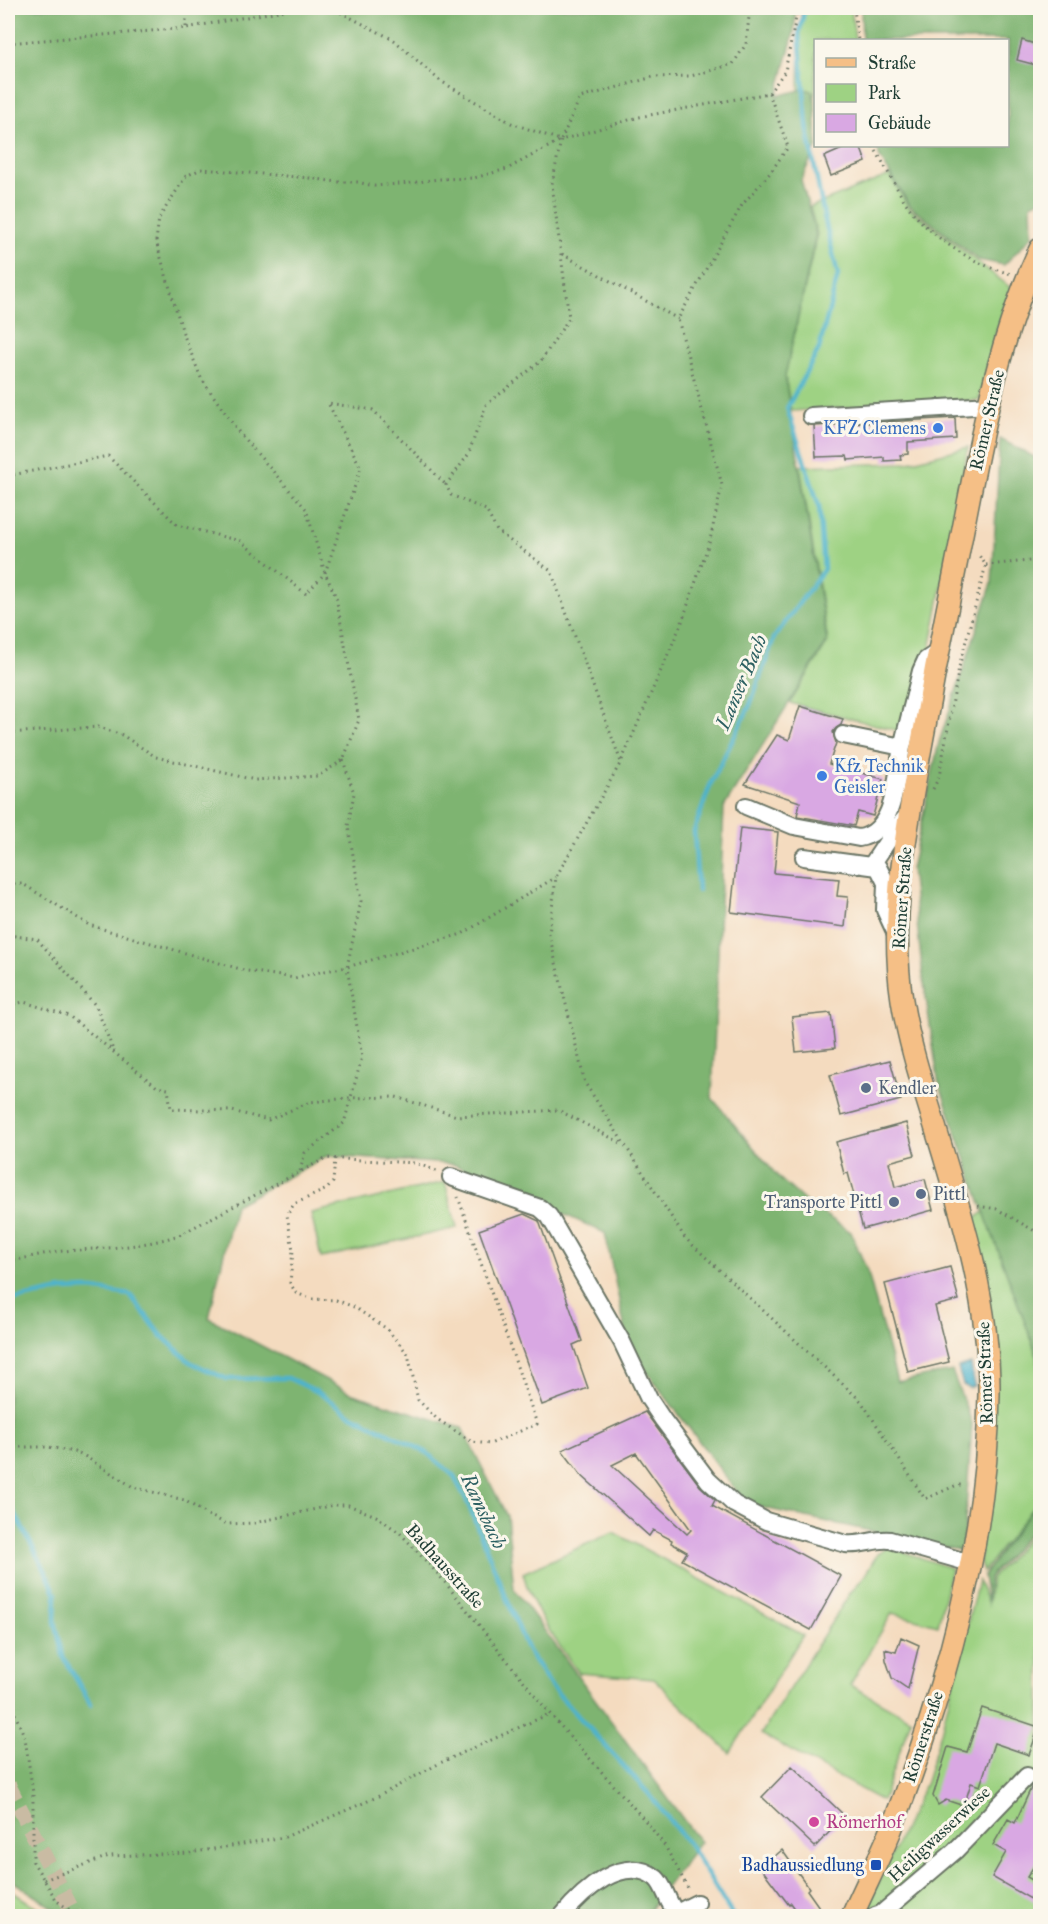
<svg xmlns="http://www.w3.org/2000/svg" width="1048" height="1924" font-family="'IM FELL Great Primer',serif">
<rect width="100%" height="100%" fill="#fbf7ec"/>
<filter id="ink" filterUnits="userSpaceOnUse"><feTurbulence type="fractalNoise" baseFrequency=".0167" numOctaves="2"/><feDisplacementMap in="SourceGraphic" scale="12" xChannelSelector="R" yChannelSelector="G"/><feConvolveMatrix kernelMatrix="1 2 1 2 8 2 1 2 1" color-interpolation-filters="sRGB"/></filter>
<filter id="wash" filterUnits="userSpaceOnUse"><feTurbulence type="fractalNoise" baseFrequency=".008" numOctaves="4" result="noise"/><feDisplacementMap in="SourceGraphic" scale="24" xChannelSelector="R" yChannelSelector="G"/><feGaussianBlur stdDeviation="1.35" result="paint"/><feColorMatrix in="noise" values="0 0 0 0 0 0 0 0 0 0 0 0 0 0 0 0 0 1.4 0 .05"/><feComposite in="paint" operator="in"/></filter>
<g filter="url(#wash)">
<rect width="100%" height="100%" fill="#f4dbbf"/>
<path fill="#9ed283" stroke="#5e885c" stroke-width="1.5" d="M801 8H851L855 40H816L815 102 812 91 804 89 799 90Z
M890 175 909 208 1011 288 996 333 979 400 791 411 785 376 817 234 810 207Z
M968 447 919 708 903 732 790 703 828 642 800 466 905 463Z
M445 1182 457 1228 321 1258 311 1213Z
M984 1212 1036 1352 1040 1383V1498L983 1572 980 1562 987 1283 974 1220Z
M1040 1526V1916H863L926 1782 941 1732 978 1581 988 1604 991 1578Z
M613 1532 803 1635 730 1753 654 1679 579 1673C556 1641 533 1612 523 1573Z
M889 1547 951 1568 938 1625 892 1613 850 1685 911 1719 882 1801 761 1734 850 1593 865 1575 878 1553Z
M8 1889 50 1916H8Z"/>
<path fill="#7eb471" stroke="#4e7852" stroke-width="1.5" d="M8 8H796L794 32 777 96 804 89 812 91 815 102 817 146 801 180 816 234 785 376 827 642 724 807 712 1098 779 1178 807 1203 851 1232 868 1273 897 1382 952 1371 972 1423 963 1551 746 1504 629 1348 605 1233 453 1164 327 1156 235 1205 209 1318 353 1394 462 1428 507 1516 514 1589 700 1842 645 1916H66L14 1882 8 1857Z
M861 8H1040V200L1031 204 1032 236 1004 265 979 260 910 206 879 156 878 146H1008V40H862Z
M1000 439 1040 460V1383L1036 1352 984 1212 938 1080 923 977 911 869 939 742 992 583Z
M1040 1498V1522L989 1577 987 1601 983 1576Z"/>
<path fill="#4db3cc" stroke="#367880" stroke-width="1.5" d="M971 1364 974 1386 969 1388 963 1385 958 1368Z"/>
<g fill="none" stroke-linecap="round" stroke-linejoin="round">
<path stroke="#4db3cc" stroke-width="4.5" d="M698 891 694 831 711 783 750 705 774 638 824 569 819 506 787 408 819 349 838 275 824 216 807 126 799 34 805 8
M8 1301 62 1290 92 1289 130 1295 162 1336 190 1362 227 1379 288 1378 316 1391 350 1414 426 1452 453 1475 466 1499 528 1651 551 1686 649 1794 690 1846 733 1916
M8 1501 46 1572 56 1594 55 1621 63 1656 91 1705"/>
</g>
<g id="blocks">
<path fill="#d9a8e3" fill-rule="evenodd" d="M1022 40 1041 46 1036 65 1017 60Z
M849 146H860L866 162 831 176 824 157Z
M955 418 956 439 908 442V454L900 455 901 460 884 461V457L848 460 847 456 816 457 814 426Z
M800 706 843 719 841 725 836 728 833 732 836 743 829 764 883 779 873 816 858 812 854 826 797 816 800 802 745 784 777 735 789 740Z
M740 828 778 832 774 873 839 879 837 896 848 897 845 927 731 912Z
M831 1013 835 1048 796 1052 792 1017Z
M890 1060 901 1100 841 1116 830 1075Z
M906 1123 915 1155 889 1162 895 1187 925 1179 933 1210 863 1229 851 1184 848 1173 844 1174 836 1142Z
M524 1214 539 1221 582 1341 573 1345 588 1388 542 1405 479 1230Z
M950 1267 959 1300 935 1306 949 1362 908 1372 885 1284Z
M645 1412 700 1486 715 1500 712 1506 841 1576 811 1630 682 1560 687 1552 671 1543 672 1540 653 1530 649 1536 581 1475 562 1450ZM636 1453 691 1530 687 1534 612 1465Z
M901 1637 919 1645 908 1689 892 1678 886 1660 885 1649 896 1652Z
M982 1708 1039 1727 1029 1755 994 1743 980 1786 971 1783 964 1806 946 1800 938 1805 933 1796 948 1747 967 1752Z
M792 1766 845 1816 815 1847 762 1797Z
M1041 1767V1855L1027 1877 1041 1885V1905L992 1877 1006 1852 993 1845 1008 1819 1015 1823 1032 1786 1037 1779Z
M782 1850 809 1888 807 1890 826 1917H801L791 1903 789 1905 761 1868Z"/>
</g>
</g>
<g filter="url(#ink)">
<use href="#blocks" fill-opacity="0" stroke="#6a7465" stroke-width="1.5"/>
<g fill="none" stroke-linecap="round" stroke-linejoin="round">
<path stroke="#c9bba3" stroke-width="16" stroke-dasharray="16 8" stroke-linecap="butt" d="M8 1785 75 1916"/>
<defs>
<path id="minor" d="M811 416 990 405
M843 735 902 747 921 671 926 660 938 652
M746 806 794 826 859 838C896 832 896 777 902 747
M804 857 878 867 886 883 885 910 897 936
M871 866 895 830 910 812
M451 1177 540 1208 549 1216 622 1342 649 1399 663 1420 708 1480 734 1504 766 1521 846 1544C862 1546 876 1538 890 1540L970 1563
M562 1916C581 1893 623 1852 656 1878 666 1887 667 1904 677 1913L697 1903
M875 1916 881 1914 955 1851 1027 1776"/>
<path id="major" d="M852 1916C865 1887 879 1859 891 1830 944 1694 988 1541 989 1394 990 1305 963 1218 937 1133 924 1089 909 1045 902 1000 890 922 904 845 917 769 929 701 942 633 956 565 977 461 994 346 1040 249"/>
</defs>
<use href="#minor" stroke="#6a7465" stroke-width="20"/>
<use href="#major" stroke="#6a7465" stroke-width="24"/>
<path stroke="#6a7465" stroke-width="3" stroke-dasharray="1.5 4.5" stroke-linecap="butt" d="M798 8 785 71 769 93 639 117 561 140 552 184 569 318 541 361 486 405 468 455 446 485 451 495 486 510 497 531 551 571 621 762 556 877 549 934 585 1083 685 1238 861 1401 925 1499 957 1485H965
M854 8 858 40
M186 27V8
M8 43 186 28 290 9 332 8 394 40 439 80 511 123 560 140
M561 140 580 98 653 77 691 76 733 64 746 44 750 8
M873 146C885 165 895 187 908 206 930 237 975 266 1012 274
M562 254 678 319
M8 473 12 475 108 456 177 525 240 541 306 594 325 573 361 468 328 403 373 410 446 485
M986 565 1040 560
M8 733 98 727 122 735 156 757 255 780 318 776 343 760 359 720 336 597 325 573 306 509 240 434 201 378 183 333 156 241 159 218 186 176 201 169 310 178 337 182H357L374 186 411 183 438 179 474 178 507 169 561 140
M622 760 682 622 710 540 722 485 678 319 742 205 770 173 788 147 769 93
M933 789 939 777 959 667 986 565 977 553
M8 884H23L89 925 247 971 295 978 314 973 347 967 462 934 556 877
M8 935 37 939 96 1006 113 1050
M8 1005 24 1002 69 1016 157 1087 168 1089 171 1109 232 1111 268 1120 310 1102 349 1098 396 1097 457 1116 558 1110 623 1144
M335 1158 333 1182 327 1189 294 1204 287 1215 293 1250 290 1283 296 1293 312 1299 336 1300 354 1307 387 1329 408 1354 418 1400 437 1419 472 1442 490 1444 537 1424 458 1197
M300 1171 305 1153 344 1123 362 1057 347 967 361 901 348 826 354 793 343 760
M978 1206 997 1209 1040 1234
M8 1262C26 1258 44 1253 63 1251 103 1248 140 1248 179 1235L326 1158 415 1163 437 1171
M8 1447H49L74 1452 86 1457 133 1487 184 1500 208 1515 227 1524 254 1523 334 1505H348L376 1516 400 1533 439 1575 550 1714 649 1825 665 1846 689 1890
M8 1697 25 1738 33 1793V1862L57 1901 78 1916
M44 1880 109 1856 189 1853 285 1837 377 1797 440 1763 549 1714"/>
<use href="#minor" stroke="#fff" stroke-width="16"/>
<use href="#major" stroke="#f5bf86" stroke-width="21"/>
</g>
</g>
<g fill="#3f7fe0" stroke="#fbf7ec" stroke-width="2">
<circle cx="938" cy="428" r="6"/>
<circle cx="822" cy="776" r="6"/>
</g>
<g fill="#5c6f8a" stroke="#fbf7ec" stroke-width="2">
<circle cx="866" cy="1088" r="6"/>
<circle cx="921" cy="1194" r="6"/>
<circle cx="894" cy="1202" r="6"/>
</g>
<circle fill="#d1479c" stroke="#fbf7ec" stroke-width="2" cx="814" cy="1822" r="6"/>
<rect fill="#1a4fb4" stroke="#fbf7ec" stroke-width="2" x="870" y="1859" width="12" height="12" rx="3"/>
<g text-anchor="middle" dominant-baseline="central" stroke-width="6" stroke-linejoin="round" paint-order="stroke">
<g font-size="18" fill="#1f3d34" stroke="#fbf7ec">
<text transform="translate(987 420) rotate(-77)">Römer Straße</text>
<text transform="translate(902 898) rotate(-86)">Römer Straße</text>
<text transform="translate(985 1373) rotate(-92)">Römer Straße</text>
<text transform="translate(445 1566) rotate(48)">Badhausstraße</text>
<text transform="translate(923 1737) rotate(-72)">Römerstraße</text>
<text transform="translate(939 1834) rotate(-43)">Heiligwasserwiese</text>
</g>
<g font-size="18" fill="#366cbe" stroke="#fbf7ec" text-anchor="end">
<text x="926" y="428">KFZ Clemens</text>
<text x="834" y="766" text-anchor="start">Kfz Technik<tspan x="834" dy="21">Geisler</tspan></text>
</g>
<g font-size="18" fill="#4e5e75" stroke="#fbf7ec" text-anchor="start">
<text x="878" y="1088">Kendler</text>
<text x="933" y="1194">Pittl</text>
<text x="882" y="1202" text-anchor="end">Transporte Pittl</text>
</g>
<g font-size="18" fill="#b23c85" stroke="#fbf7ec" text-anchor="start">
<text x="826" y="1822">Römerhof</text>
</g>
<g font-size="18" fill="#164399" stroke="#fbf7ec" text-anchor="end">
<text x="864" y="1865">Badhaussiedlung</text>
</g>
<g font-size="20" font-style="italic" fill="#2d6062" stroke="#fbf7ec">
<text transform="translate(741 682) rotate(-67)">Lanser Bach</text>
<text transform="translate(484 1511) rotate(65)">Ramsbach</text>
</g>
</g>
<rect width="1048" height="1924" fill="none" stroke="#fbf7ec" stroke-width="30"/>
<rect x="814" y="39" width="195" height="108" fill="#fbf7ec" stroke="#a3ada2" stroke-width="1.5"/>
<rect x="826" y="58" width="30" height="9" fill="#f5bf86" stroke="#a3ada2" stroke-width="1.5"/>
<text x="868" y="69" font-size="18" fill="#1f3d34">Straße</text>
<rect x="826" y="84" width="30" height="18" fill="#9ed283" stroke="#a3ada2" stroke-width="1.5"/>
<text x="868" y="99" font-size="18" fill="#1f3d34">Park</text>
<rect x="826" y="114" width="30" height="18" fill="#d9a8e3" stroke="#a3ada2" stroke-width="1.5"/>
<text x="868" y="129" font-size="18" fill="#1f3d34">Gebäude</text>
</svg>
